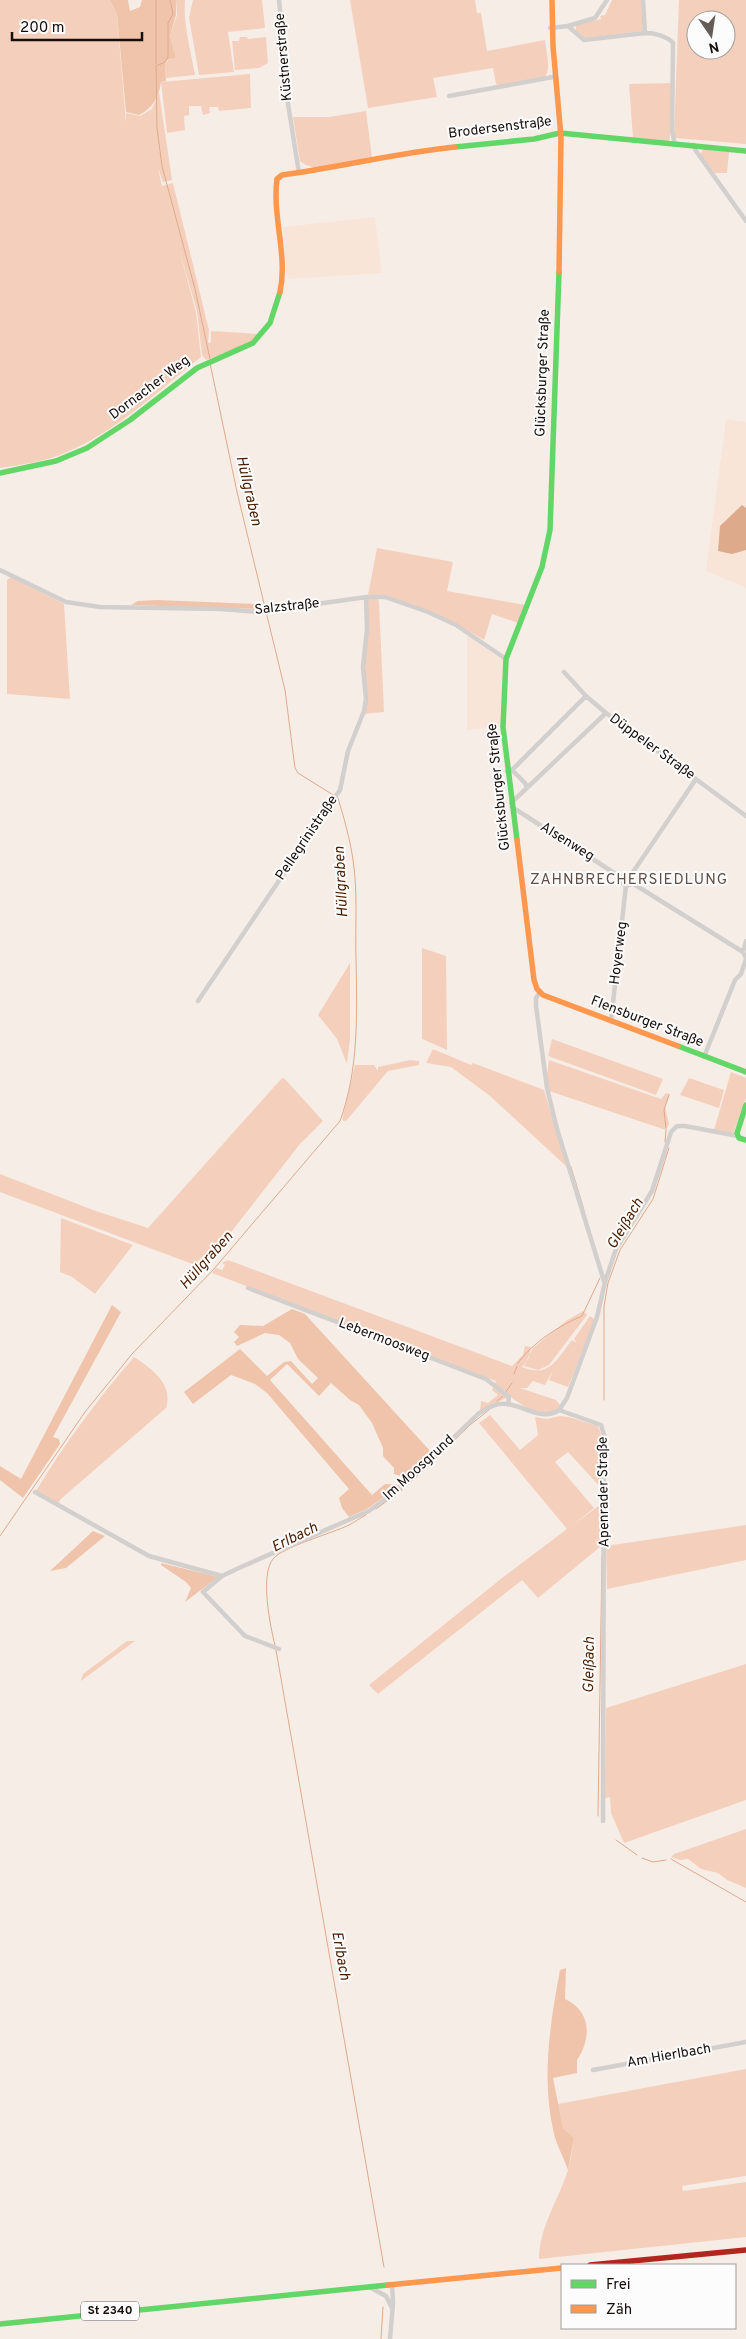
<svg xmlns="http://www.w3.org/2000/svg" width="746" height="2339" font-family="Overpass,sans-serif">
<rect width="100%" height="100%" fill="#f7ede7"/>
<path fill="#f9e4d8" d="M375 217 382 273 287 279 283 227Z
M726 419 746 422V588L706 571Z
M467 635 504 661 501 726 467 730Z"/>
<path fill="#f4d0bc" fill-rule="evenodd" d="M0 0H110L117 14 126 123V113L140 116 152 109 159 92 172 180 163 182 158 168 162 186 173 183 209 330 208 343 211 342V331L260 334 245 346 206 360 202 355 197 311 179 249 196 312 201 357C159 390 117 431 67 452 47 461 22 465 0 468Z
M176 0H185C183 24 191 51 195 75L166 78 165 64 168 60 176 58 170 36 177 15Z
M193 0H262L265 28 228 32 234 72 199 75 189 18Z
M350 0H475L477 13H481L487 51 545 40C546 51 552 70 544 78L500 86 496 84 493 68 433 78 437 97 368 108Z
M612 0H641L643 31 585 38 576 33V25L601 19 600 16 605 15Z
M679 0H746V144L676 138 674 135ZM696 20H726V50H696Z
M240 37H247L248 39 266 37 268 63 259 68 235 70 232 41H239Z
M250 74 251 108 219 111 218 107H209L210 113 203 115 201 106H189V115L184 116 185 130 167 133 161 82Z
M671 83 670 139 668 141 633 138 629 84Z
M366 111 372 157C352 162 317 176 300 161L293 117H329Z
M703 149 729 152 727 173H715L700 155Z
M377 548 453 562 447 591 525 605 518 623 492 614 484 640C448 618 411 602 368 595Z
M11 577 64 604 70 699 7 694V580Z
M368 599H378L379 602 384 712 364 714V667Z
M422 948 446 956 447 1050 422 1039Z
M350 963V1039L347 1064 337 1039 318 1015Z
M552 1039 663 1079 656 1095 548 1056Z
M433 1049 471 1065 473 1063 544 1090 567 1167 490 1096 451 1067 426 1063Z
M410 1060 419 1061V1065L388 1071 346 1121 342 1120 355 1065H374L378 1071V1067Z
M549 1060 661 1099 666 1093 670 1094 665 1106 669 1124 666 1130 549 1091 547 1075Z
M731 1072 746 1078V1098L733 1134 714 1130Z
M282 1078 285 1079 323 1121 300 1144 203 1268 0 1192V1174L93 1210 148 1228Z
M689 1078 724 1090 719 1108 680 1095Z
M61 1218 133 1245 95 1294 72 1277 60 1272Z
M228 1260 512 1366 523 1355 525 1346 531 1347 529 1358 522 1367C550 1378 556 1360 572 1340L577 1343 574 1339 590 1316 595 1320 568 1387 549 1380 553 1370 545 1385 533 1381 527 1388H520L556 1400 560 1405 558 1409C542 1419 523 1407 510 1396L480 1411 481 1401 488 1403 498 1395 492 1390 496 1381 212 1273 216 1268 222 1270 225 1265 222 1263Z
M583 1311 587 1315 549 1365 538 1370 524 1366 533 1348 566 1321Z
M134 1357C151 1368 174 1384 166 1408L62 1498 58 1503 36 1491C65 1443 97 1400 134 1357Z
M490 1415 520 1450 538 1435 535 1417 547 1419 560 1416 569 1417 598 1426 603 1440V1490L568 1452 555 1462 594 1508 572 1526 601 1504 600 1547 538 1598 522 1580 378 1694 369 1685 502 1578 567 1529 479 1423Z
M746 1525V1560L607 1589 606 1546Z
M127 1641H135L81 1681 83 1674Z
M746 1664V1800L624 1843 611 1813 610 1797 605 1798 606 1708Z
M746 1829V1888L727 1880 718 1873 701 1869 688 1859 680 1860 671 1857 674 1854Z
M746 2069V2176L682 2186 683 2191 746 2182V2237L539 2259C539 2229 557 2202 567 2173 571 2162 572 2149 574 2138L563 2128 558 2104Z"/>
<path fill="#efc4aa" d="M110 0H128L130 11 140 7 142 0H176V15L170 36 176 58 167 60 165 64 166 81 161 82C159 97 153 108 139 115L126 112 117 14Z
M157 600 257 604V609L131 605 138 601Z
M112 1305 121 1312 53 1437 59 1439 60 1444 23 1498 0 1480V1466L21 1479Z
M292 1309 305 1314 432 1453 404 1477 394 1474V1468L383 1456V1448L372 1423 359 1405 350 1400 331 1383 319 1396 287 1364 270 1380 372 1495 385 1484 401 1485 367 1509 349 1517 342 1508 339 1498 349 1489 267 1393 255 1384 231 1375 193 1404 184 1392 240 1349 267 1376 284 1362 291 1361 312 1384 318 1378 298 1359 290 1343 279 1335 265 1333 237 1346 234 1342 239 1337 234 1332 240 1325 263 1326Z
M93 1531 105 1536 66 1568 50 1571Z
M161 1563 218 1577 185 1602 191 1588 186 1582 161 1565Z
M566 1968 565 1999C591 2011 592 2038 577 2060V2073L553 2078 563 2128 574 2138 568 2170C564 2158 557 2146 554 2134 541 2079 550 2024 560 1970Z"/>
<path fill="#deaa8c" d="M742 505 746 508V550L732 554 718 551 720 526Z"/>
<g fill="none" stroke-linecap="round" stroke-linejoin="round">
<path stroke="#deaa8c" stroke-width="1" d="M156 0V64
M170 0 173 14 168 23V57L165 62 156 66 157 128 162 166 195 289 210 359
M666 1128 664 1110 669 1095
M665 1142 666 1130
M571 1167 584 1210
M518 1363C532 1343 560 1325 582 1316L600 1278
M514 1374 517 1366
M505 1393 512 1383
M604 1400V1306L608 1283 620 1250 653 1199 669 1148
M497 1401 503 1396
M407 1486 470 1425 490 1409
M376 1509 402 1490
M0 1536 85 1412 132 1354 213 1270 340 1121C359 1069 357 1014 356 959 355 927 358 892 353 860 350 839 344 818 338 798L298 773 295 768 285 690 237 492 210 363
M275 1645C270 1626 260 1575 273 1559 282 1547 333 1533 349 1525 355 1522 360 1518 366 1515
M276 1650 384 2267
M598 1816 602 1556
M616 1840 637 1855
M642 1858 653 1862 666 1860
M671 1859 746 1902
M381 2339 383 2307"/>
<path stroke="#d2cfcd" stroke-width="4.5" d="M279 0 284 53 282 66 299 173
M643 0 645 33C654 33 667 36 673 43L672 131 675 144
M568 26 584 40 645 33
M550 28 568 26 595 18 607 0
M449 96 553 77
M694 145 696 151 746 221
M0 570 66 602 100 607 220 609 261 612 366 597H385L428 612 456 625 506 659
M564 672 586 696 606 713 746 816
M512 770 525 783 527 788
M507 771 512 770 586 696
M511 803 606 713
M512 807 622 878
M621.5 880a5.5 5.5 0 1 1 11 0a5.5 5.5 0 1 1-11 0Z
M631 875 696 779
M632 883 743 952
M746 941 743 952 746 958
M540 992 536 998V1006L547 1088 557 1129 604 1281
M198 1001 340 790 348 751 364 711 366 699 363 667 367 629 366 597
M611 1021 626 885
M704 1057 735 980 741 974 746 959
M248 1288 486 1379 509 1397 508 1404
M559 1410 601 1425 604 1435 603 1821
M35 1492 149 1556 222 1576
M279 1649 245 1636 203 1592 222 1576 241 1567 369 1511 402 1487 478 1414C484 1410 491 1405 499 1404 520 1401 539 1423 559 1410L567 1398 597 1317 605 1282 616 1249 652 1191 671 1132 677 1126H685L738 1136
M593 2070 746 2042
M369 2287 386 2296 392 2308
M390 2339 393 2303 392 2284"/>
<path stroke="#63d668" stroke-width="5.5" d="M455 147 534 139 560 133 746 151
M0 473 56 461 87 448 130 420 197 368 253 343 270 323 280 292
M517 840 503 727 506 659 542 567 550 530 559 272
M678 1046 746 1072
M746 1105 737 1133 739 1138 746 1140
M0 2324 388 2285"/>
<path stroke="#ff974d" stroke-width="5.5" d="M552 0 553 46 561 137 559 272
M280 292C288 255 272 217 277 179L282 175C340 167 397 153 455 147
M517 840 534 980 537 989 543 995 678 1046
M388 2285 562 2268"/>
<path stroke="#b3261e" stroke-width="5.5" d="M590 2265 746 2250"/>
</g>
<g text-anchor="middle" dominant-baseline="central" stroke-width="4" stroke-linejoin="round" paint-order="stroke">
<rect fill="#fcfcfc" stroke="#5b5553" stroke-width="1" x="81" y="2301.5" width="58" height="19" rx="4"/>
<g font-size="12" font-weight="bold" fill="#160e0a">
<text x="110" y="2311">St 2340</text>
</g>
<g font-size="14" fill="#160e0a" stroke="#fcfcfc">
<text transform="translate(284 57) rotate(-95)">Küstnerstraße</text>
<text transform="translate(500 128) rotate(-7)">Brodersenstraße</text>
<text transform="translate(543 373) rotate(-88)">Glücksburger Straße</text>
<text transform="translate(150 388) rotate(-37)">Dornacher Weg</text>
<text transform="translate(287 607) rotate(-6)">Salzstraße</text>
<text transform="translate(652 747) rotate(36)">Düppeler Straße</text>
<text transform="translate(499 787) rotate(-96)">Glücksburger Straße</text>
<text transform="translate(307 838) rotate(-56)">Pellegrinistraße</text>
<text transform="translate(567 842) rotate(32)">Alsenweg</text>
<text transform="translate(619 953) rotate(-83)">Hoyerweg</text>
<text transform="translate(647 1022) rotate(21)">Flensburger Straße</text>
<text transform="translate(384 1340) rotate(21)">Lebermoosweg</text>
<text transform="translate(419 1468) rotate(-42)">Im Moosgrund</text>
<text transform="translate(604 1492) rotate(-91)">Apenrader Straße</text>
<text transform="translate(669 2056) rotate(-10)">Am Hierlbach</text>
</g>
<g font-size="15" font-style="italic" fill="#4a1e00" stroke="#fcfcfc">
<text transform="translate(248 491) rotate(77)">Hüllgraben</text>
<text transform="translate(342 882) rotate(-93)">Hüllgraben</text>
<text transform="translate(626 1224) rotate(-59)">Gleißach</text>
<text transform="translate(207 1261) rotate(-48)">Hüllgraben</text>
<text transform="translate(295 1538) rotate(-26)">Erlbach</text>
<text transform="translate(590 1665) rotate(-89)">Gleißach</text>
<text transform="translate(340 1956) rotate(80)">Erlbach</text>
</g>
<g font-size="15" letter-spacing="1" fill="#624f45" stroke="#fcfcfc">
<text x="629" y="880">ZAHNBRECHERSIEDLUNG</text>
</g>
</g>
<rect x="561" y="2264" width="175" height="65" fill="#fcfcfc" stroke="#a09d9b"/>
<rect x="571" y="2280" width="25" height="8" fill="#63d668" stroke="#a09d9b"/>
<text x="606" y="2289" font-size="15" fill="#160e0a">Frei</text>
<rect x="571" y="2305" width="25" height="8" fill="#ff974d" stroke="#a09d9b"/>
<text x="606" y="2314" font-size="15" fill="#160e0a">Zäh</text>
<g transform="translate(711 35) rotate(167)"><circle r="24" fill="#fcfcfc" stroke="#a09d9b"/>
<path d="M0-4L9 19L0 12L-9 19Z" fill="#655c57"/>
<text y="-8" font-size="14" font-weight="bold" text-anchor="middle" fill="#160e0a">N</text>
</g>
<path d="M12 32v8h130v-8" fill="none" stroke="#160e0a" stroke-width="2.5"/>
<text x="20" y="32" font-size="15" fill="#160e0a" stroke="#fcfcfc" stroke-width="4" paint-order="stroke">200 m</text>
</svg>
